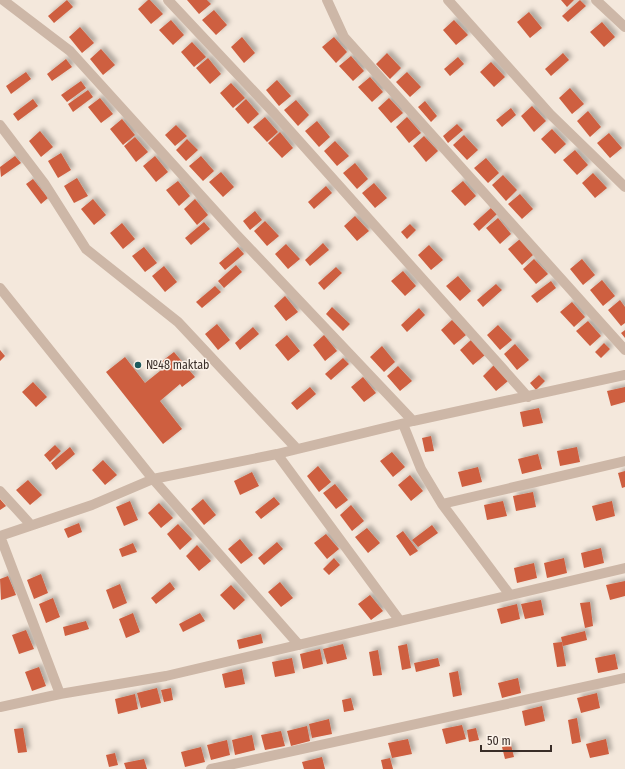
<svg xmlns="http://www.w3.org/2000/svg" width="625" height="769" font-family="'Fira Sans Condensed',sans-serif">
<defs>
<filter id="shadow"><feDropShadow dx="3.5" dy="-3.5" stdDeviation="2" flood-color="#0004"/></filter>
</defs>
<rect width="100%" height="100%" fill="#f4e8dc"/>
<path fill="#ce5f40" filter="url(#shadow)" d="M67 0 73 7 54 23 48 16Z
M148 0H150L163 14 151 24 138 9Z
M187 0H207L211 4 199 14Z
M561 0H574L567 7Z
M580 0 586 6 568 22 562 16Z
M214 10 227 25 216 35 202 20Z
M529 12 542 28 530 38 517 22Z
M171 20 184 35 173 45 159 30Z
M454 20 468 35 456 45 443 30Z
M602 22 615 37 604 47 590 32Z
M80 27 94 43 82 53 69 37Z
M242 37 255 53 244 63 231 47Z
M334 37 347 52 336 63 322 47Z
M192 42 206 57 194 67 181 52Z
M101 49 115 65 103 75 90 59Z
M387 53 401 68 390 79 376 64Z
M563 53 569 60 551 76 545 69Z
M351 56 364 71 353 81 339 66Z
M458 57 464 64 450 76 444 69Z
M208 58 221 74 210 84 196 68Z
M66 59 72 67 52 81 47 74Z
M491 62 505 77 494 87 480 72Z
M26 72 31 79 11 94 6 86Z
M407 72 421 87 410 97 396 82Z
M370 77 383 92 372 102 358 87Z
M277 80 291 96 279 106 266 90Z
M81 81 86 88 67 102 61 95Z
M231 83 245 98 233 108 220 93Z
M570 88 584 104 572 114 559 98Z
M88 90 93 97 73 112 68 104Z
M100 98 113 114 101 123 88 107Z
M389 98 403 113 391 123 378 108Z
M33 99 38 106 18 121 13 114Z
M246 99 259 114 248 124 235 109Z
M296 100 309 115 298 126 284 110Z
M425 101 437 116 431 122 418 107Z
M532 106 546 121 534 132 521 116Z
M511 108 516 115 502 127 496 120Z
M588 111 601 127 590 137 577 121Z
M265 117 278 132 267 142 253 127Z
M407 117 421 133 409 143 396 127Z
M122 119 135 135 123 145 110 129Z
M317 121 330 137 319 147 305 131Z
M457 124 463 130 448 143 443 136Z
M176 125 187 136 175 146 165 135Z
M552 129 566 144 555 154 541 139Z
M40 131 53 147 41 157 29 141Z
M280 132 293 148 282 158 268 143Z
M609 133 622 148 610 158 597 143Z
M464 135 478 150 467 160 453 145Z
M424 136 438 151 426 162 413 146Z
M135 137 148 152 136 162 124 146Z
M187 139 198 150 186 161 176 150Z
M335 141 349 156 337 166 324 151Z
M575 150 588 165 577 175 563 160Z
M61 153 71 170 58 178 48 161Z
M15 156 21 163 1 177 0 167Z
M155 156 168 172 156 182 143 166Z
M201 156 214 171 203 181 189 166Z
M486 158 499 173 488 183 474 168Z
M355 163 368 179 357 189 343 173Z
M221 172 234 187 223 197 209 182Z
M593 173 607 188 595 198 582 183Z
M503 175 517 190 506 201 492 185Z
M77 178 88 196 74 203 64 186Z
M33 179 48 198 41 204 26 184Z
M178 181 190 196 179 206 166 190Z
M463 181 476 196 465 206 451 191Z
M374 183 387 198 375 208 362 193Z
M326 186 332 193 314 209 308 202Z
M520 194 533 209 522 219 508 204Z
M93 199 106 215 94 225 81 209Z
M195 199 208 215 197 225 184 209Z
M491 208 497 214 479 231 473 224Z
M255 211 262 220 250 230 243 221Z
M355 216 369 231 357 241 344 226Z
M498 218 511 234 500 244 486 228Z
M265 221 279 236 267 246 254 231Z
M204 222 210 229 191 245 185 238Z
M122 223 135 239 123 249 110 233Z
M410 224 416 230 407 239 401 232Z
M520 239 533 255 522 265 508 249Z
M323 243 329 250 310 266 305 260Z
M286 244 300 259 288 269 275 254Z
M429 245 443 260 431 270 418 255Z
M144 247 157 263 145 272 132 256Z
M238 247 244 254 225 270 219 263Z
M534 259 548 274 536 284 523 269Z
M582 259 595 275 583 285 570 269Z
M236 265 242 272 224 288 218 281Z
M164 266 177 282 165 292 152 276Z
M336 267 342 273 324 290 318 283Z
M403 271 416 286 405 296 391 281Z
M458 276 471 291 460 301 446 286Z
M602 280 615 296 603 306 590 290Z
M551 281 556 288 537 303 531 296Z
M496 284 502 290 483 307 477 300Z
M215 286 221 292 202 308 196 302Z
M285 296 298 312 286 321 274 306Z
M620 300 625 307V323L621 326 608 310Z
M572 302 585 317 574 327 560 312Z
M332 307 350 324 343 331 326 314Z
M419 308 425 315 407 332 401 325Z
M452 320 466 335 454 345 441 330Z
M588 321 601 336 590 346 576 331Z
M217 324 230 340 218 350 205 334Z
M498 325 512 340 500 350 487 335Z
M253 327 259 334 240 350 235 343Z
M625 330V338L621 333Z
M287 335 300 351 288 361 275 345Z
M324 335 337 351 325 361 313 345Z
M471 340 485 355 473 365 460 350Z
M604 343 610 349 601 358 595 352Z
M515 344 529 360 517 370 504 354Z
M382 346 395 362 384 372 370 357Z
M0 350 5 356 0 361Z
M174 352 195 377 182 387 180 384 160 401 182 429 163 444 106 372 125 357 145 383 165 367 161 362Z
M343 358 349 364 331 380 325 374Z
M494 365 508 381 496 391 483 376Z
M398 366 412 381 400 391 387 376Z
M539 375 545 381 536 390 530 383Z
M363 377 376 393 364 402 351 387Z
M33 382 47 397 36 407 22 392Z
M310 387 316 394 297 410 291 403Z
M625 387V402L611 406 607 391Z
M539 408 543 423 523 427 520 412Z
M431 436 434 451 425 452 422 438Z
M55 445 61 451 50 462 44 455Z
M70 447 75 454 56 470 51 463Z
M577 447 580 462 560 466 557 451Z
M392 452 405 467 393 477 380 461Z
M538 454 542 469 522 474 518 459Z
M103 460 117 475 105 485 92 470Z
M318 466 331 482 319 492 307 476Z
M478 467 482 482 462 487 458 472Z
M625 471V487L622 488 618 473Z
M252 472 259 486 240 495 234 481Z
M410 475 423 491 411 501 398 485Z
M28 480 42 495 30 505 16 490Z
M335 484 348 500 336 509 323 493Z
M533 492 536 507 516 511 513 496Z
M274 497 280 504 261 519 255 512Z
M0 499 6 506 0 510Z
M203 499 216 515 204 525 191 509Z
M130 501 138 520 124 526 116 507Z
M503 501 507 516 487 520 484 505Z
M612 501 615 516 596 521 592 506Z
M159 503 173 518 161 528 148 513Z
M351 505 364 521 352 531 340 515Z
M79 523 82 532 68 538 64 529Z
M178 524 192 539 180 550 167 534Z
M432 525 438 533 418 547 412 540Z
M367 528 380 543 368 553 355 537Z
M403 531 418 551 410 556 396 536Z
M326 534 339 549 327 559 314 543Z
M240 539 253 555 241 564 228 549Z
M277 542 283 549 264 565 258 558Z
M133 543 137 552 122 557 119 549Z
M197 545 211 561 199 571 186 556Z
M601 548 604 563 584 568 581 553Z
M334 558 340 565 329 575 323 569Z
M564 558 567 573 547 578 544 563Z
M534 563 537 578 517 583 514 568Z
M41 574 48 593 34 599 27 580Z
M8 576 16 595 1 600 0 579Z
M625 581V596L610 600 606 585Z
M170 582 175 589 156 604 151 598Z
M280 582 293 598 281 607 268 592Z
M120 584 127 603 113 609 106 590Z
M231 585 245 600 234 610 220 595Z
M370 595 383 611 371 620 358 604Z
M53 598 60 617 46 623 39 604Z
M541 600 544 615 525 619 521 604Z
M590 602 593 626 585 628 580 603Z
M517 604 520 619 501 624 497 609Z
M133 613 140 632 126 638 119 619Z
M200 613 205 621 183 632 179 624Z
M86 621 89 629 65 636 63 627Z
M26 630 34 649 19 654 12 635Z
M585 631 587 640 563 646 561 637Z
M261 634 263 643 239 649 237 640Z
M562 642 566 666 557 667 553 643Z
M343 644 347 659 327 664 323 649Z
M407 644 411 668 402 670 398 646Z
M320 649 323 664 303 669 300 654Z
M378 650 382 675 373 676 369 652Z
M615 654 618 669 598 673 595 658Z
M292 658 295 673 275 677 272 662Z
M438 658 440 666 416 672 414 663Z
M39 667 46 686 32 691 25 672Z
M242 669 245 684 225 688 222 674Z
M458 671 462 695 453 697 449 673Z
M518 678 521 693 502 698 498 683Z
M157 688 161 703 141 708 137 693Z
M171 688 173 700 164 702 161 690Z
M597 693 600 708 581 713 577 698Z
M135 694 138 709 118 714 115 699Z
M351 698 354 710 344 712 342 700Z
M542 706 545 721 525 726 522 711Z
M577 718 581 742 572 744 568 720Z
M329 719 332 734 312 738 309 724Z
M462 725 466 739 446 744 442 729Z
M307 726 310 741 291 746 287 731Z
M23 728 27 752 18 753 14 729Z
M476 728 479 740 469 742 467 730Z
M281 731 285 746 265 750 261 735Z
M252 735 255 750 235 755 232 740Z
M408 739 412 754 392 758 388 743Z
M606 739 609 754 590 758 586 744Z
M227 740 230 755 211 760 207 745Z
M511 745 514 757 505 759 502 747Z
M201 747 205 762 185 767 181 752Z
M115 753 118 765 109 767 106 755Z
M322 757 325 769H304L302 762Z
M390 758 393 769H383L381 760Z
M144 759 147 769H126L124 763Z"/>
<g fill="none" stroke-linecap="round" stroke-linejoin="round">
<path stroke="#cdb7a7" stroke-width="10" d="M3 0 70 51 235 233 413 421
M168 0 275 114 528 397
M327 0 344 37 625 350
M448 0 550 114 625 187
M596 0 625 27
M0 125 44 183 86 249 178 322 297 449
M0 288 153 479 299 645
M403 424 421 469 442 504 510 595
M277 454 400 621
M0 491 31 525
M442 504 625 461
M60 694 0 536 92 505 153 479 277 454 413 421 625 375
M0 707 60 694 166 676 625 568
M211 769 625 678"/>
</g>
<circle fill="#1b5a5d" stroke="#fbf2e9" stroke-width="1.5" cx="138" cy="365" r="4"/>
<g text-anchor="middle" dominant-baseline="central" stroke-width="3" stroke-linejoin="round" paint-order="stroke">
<g font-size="12" fill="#392d28" stroke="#fbf2e9" text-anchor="start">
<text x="146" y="365">№48 maktab</text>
</g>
</g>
<path d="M481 745v6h70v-6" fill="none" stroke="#392d28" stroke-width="2"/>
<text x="487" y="745" font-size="12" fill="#392d28" stroke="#fbf2e9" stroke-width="3" paint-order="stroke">50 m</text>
</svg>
